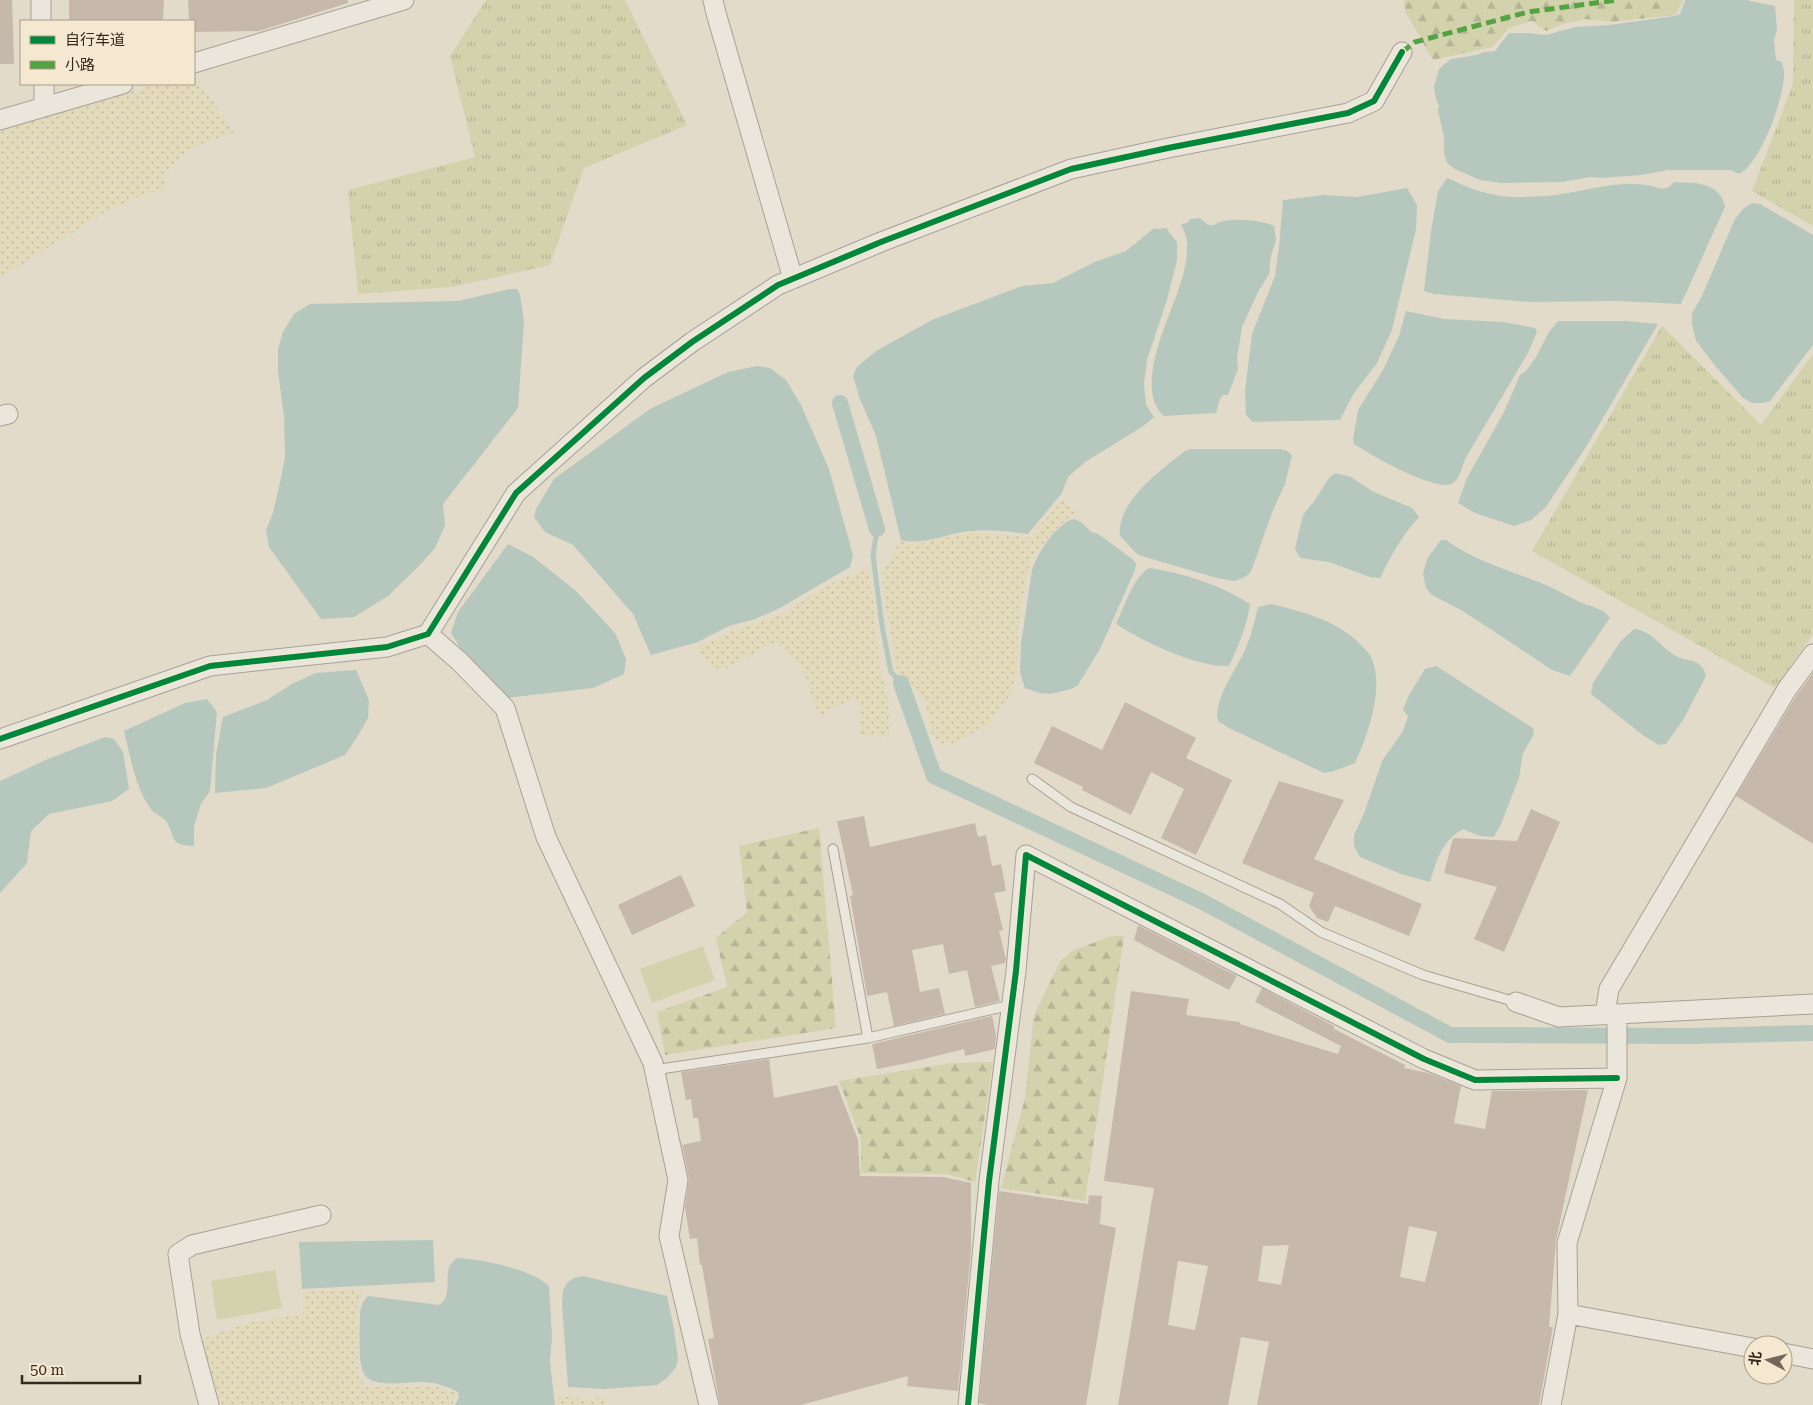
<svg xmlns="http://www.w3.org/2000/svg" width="1813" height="1405" font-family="'Roboto Serif','Noto Sans SC',serif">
<defs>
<pattern id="farmland-dots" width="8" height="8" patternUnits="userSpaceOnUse" patternTransform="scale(1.25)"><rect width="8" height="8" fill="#e2dabb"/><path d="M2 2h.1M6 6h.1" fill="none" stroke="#c2bba0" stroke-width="1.8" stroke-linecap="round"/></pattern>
<pattern id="grass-tufts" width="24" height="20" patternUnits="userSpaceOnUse" patternTransform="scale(1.25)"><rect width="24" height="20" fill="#d2d2ad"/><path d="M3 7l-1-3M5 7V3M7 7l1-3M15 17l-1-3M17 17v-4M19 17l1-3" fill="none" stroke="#b5b494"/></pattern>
<pattern id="forest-firs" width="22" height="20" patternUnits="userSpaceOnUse" patternTransform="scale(1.25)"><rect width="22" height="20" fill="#d2d2ad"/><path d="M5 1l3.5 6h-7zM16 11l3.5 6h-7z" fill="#b5b494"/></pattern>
</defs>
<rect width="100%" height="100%" fill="#e2dbca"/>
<path fill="url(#farmland-dots)" d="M194 80 208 94 234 133 201 144 180 157 165 174 164 190 148 193 107 211 0 278V131L157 84H194Z
M1062 500 1075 512 1052 533 1030 560 1018 622 1017 671 1011 693 989 725 955 743H939L932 734 926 704 916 689 895 669 892 637 884 600 882 574 900 541 910 544 921 543 961 534 974 533 1001 534 1029 538Z
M869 569 875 615 879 663 888 701 890 737 859 735 862 703 855 697 819 717 802 669 775 642 723 670 707 665 697 645 719 639 734 630 785 613 826 585Z
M363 1289 357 1309 358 1368 360 1378 365 1387H439L456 1393 452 1405H221L200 1340 250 1322 303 1314 304 1291Z
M558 1396 586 1399 606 1397 607 1405H558Z"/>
<path fill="url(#grass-tufts)" d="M486 0H625L687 125 584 168 550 265 451 287 358 294 348 190 475 157 450 56Z
M1794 0H1813V226L1752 191 1793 84Z
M1662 326 1761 425 1813 354V634L1775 688 1532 551Z"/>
<path fill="url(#forest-firs)" d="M1404 0H1682L1683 1 1675 15 1611 22 1586 19 1563 24 1546 31 1532 21 1509 28 1492 47 1433 60 1405 11Z
M819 828 836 1028 665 1055 657 1012 727 987 716 938 747 912 739 846Z
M1112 936H1124L1085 1201 1001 1188 1025 1098 1034 1015 1061 960 1074 950Z
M993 1062 975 1182 946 1174 861 1173V1139L839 1081 952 1063Z"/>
<path fill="#d2d2ad" d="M703 946 715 980 652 1003 640 969Z
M275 1270 282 1308 217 1320 211 1281Z"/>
<path fill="#b6c7bd" d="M1685 0H1746L1775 6 1777 29 1774 41 1776 60 1782 62C1783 66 1784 70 1784 74 1784 98 1761 163 1739 174L1730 170H1668L1641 175 1601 178 1591 177 1562 182 1501 183 1480 180 1455 169 1447 163 1444 153V136L1438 111 1439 106 1436 99 1434 87 1439 69 1451 59 1477 55 1484 52 1495 51 1509 33H1526L1546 35 1575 27 1610 25 1674 16 1680 14Z
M1447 178C1461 184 1475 191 1491 194 1511 199 1535 197 1556 195 1590 190 1629 177 1662 189L1669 187 1674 182C1694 183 1720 181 1725 207L1681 304 1617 301 1530 302 1434 294 1424 291 1431 231 1438 191Z
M1407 188 1417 205 1416 229 1392 330 1377 363 1354 393 1340 420 1253 422 1246 415 1245 391 1252 334 1275 276 1279 247 1283 200 1323 195 1357 197Z
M1752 203 1760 204 1813 235V345L1770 401 1763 403H1752L1743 398 1713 363 1696 341 1692 324V313L1701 298 1735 219 1744 208Z
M1200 218 1208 225H1214C1226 216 1262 220 1274 226L1276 240 1271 256 1269 274 1258 292 1242 327 1237 358 1238 369 1228 395H1223L1220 399 1216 413 1164 416C1133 389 1169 319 1179 288 1184 275 1187 260 1187 246 1188 239 1184 231 1181 224L1187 223 1190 219Z
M1166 228 1177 242V260L1166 303 1147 360 1144 383 1146 405 1154 417 1142 427 1085 462 1068 477 1062 493 1028 534C1009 532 988 529 970 531 948 533 923 546 901 540L876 436 860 399 853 376 857 367 876 351 932 320 1022 286 1053 283 1095 262 1126 251 1153 229Z
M510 289H517L520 294 524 322 518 408 443 504 445 525 435 548 419 566 388 596 354 617 321 619 269 547 266 530 273 513 281 478 285 457 284 417 278 371V349L283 332 294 314 310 304 458 301Z
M1406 311 1444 319 1504 322 1535 328 1537 332 1528 353 1465 459C1462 467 1460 478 1453 483 1438 494 1369 454 1354 444L1353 440 1358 410 1383 370 1399 336Z
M1558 321H1626L1658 324 1586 447 1545 508 1531 520 1514 526 1475 513 1458 503 1466 480 1504 412 1520 375 1526 371 1536 357 1549 332Z
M757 366 770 368 786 380 801 405 829 469 853 555 850 567 778 609 755 619 729 626 698 642 651 655 633 614 573 545 545 532 534 517 536 509 554 479 650 409 728 372Z
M1190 449H1280L1287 451 1292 455 1285 484 1273 510 1253 566 1250 573 1245 577 1235 581 1217 578 1145 557 1137 554 1120 536C1116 502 1161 470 1185 451Z
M1335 473 1351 477 1372 491 1412 508 1419 517C1402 535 1391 556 1380 578L1370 577 1329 562 1300 558 1295 549 1303 515 1315 500 1329 478Z
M1074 519 1081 522 1090 531 1100 535 1132 559 1136 563 1135 570 1100 649 1078 685 1071 689 1050 694 1040 693 1025 688 1020 673 1021 644 1032 570C1037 554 1056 523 1074 519Z
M1441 540H1446C1474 561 1509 570 1541 583 1555 588 1567 596 1580 602 1591 607 1603 608 1610 618L1570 676 1552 670 1492 630 1461 610 1432 595 1426 588 1423 574 1427 559Z
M508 544 533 557 575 590 615 633 626 659 624 674 593 688 506 698 483 685 451 633 458 612Z
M1149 568C1183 573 1221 585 1250 604 1247 626 1238 647 1229 666 1198 668 1142 641 1116 624 1125 606 1132 579 1149 568Z
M1271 604C1304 612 1339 621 1363 647 1366 651 1371 655 1372 659 1384 688 1368 736 1355 763L1334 771 1324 773 1229 728 1218 721C1212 700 1240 665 1247 645 1252 633 1255 619 1258 607Z
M1634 629C1654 631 1662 650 1678 657 1684 660 1691 659 1697 663 1703 667 1704 670 1706 676L1683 720 1666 744 1659 745 1644 736 1591 694 1593 683 1620 642Z
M1436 666 1534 729 1533 736 1523 753 1519 778 1501 824 1494 837 1480 836 1463 829C1441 842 1437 859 1430 882L1401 874 1360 857 1354 846V835L1365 811 1382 761 1403 731 1408 716 1403 710 1409 695 1425 669Z
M356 670 369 700 368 718 356 739 345 755 266 788 215 793 216 755 223 717 267 700 292 684 316 673Z
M207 699 217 712 210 791 201 804 194 826V846C167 845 177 837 166 821 162 816 154 814 151 809 135 788 130 755 124 731L185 703Z
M105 737 114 739 123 752 129 789 112 801 49 814 31 831 27 863 0 893V781L48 759Z
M433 1240 435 1282 302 1289 299 1242Z
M456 1258C481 1259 532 1269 549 1286L552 1337 550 1362 555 1405H455L459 1397 458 1392C446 1386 435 1382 422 1382 406 1381 367 1391 362 1369 358 1357 360 1325 360 1311L363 1302 368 1296 439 1305C452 1297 445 1280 449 1267 450 1264 454 1261 456 1258Z
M583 1276 667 1296 674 1329 678 1359 676 1367 667 1378 657 1385 604 1389 568 1387 562 1304 563 1290 568 1282 574 1278Z"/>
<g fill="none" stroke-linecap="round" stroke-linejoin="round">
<path stroke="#b6c7bd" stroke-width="5" d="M877 529 873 555 882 626 891 672 901 683"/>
<path stroke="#b6c7bd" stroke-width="16" d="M840 403 877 529
M901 683 934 776 1201 901 1450 1035 1691 1036 1813 1033"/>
</g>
<path fill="#c6b9ab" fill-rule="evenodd" d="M0 0H12L14 64H0Z
M69 0H164L163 21H69Z
M188 0H348V3L259 31 194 32V21H189Z
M1813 673V844L1736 796 1796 696Z
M1125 702 1196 738 1186 758 1232 780 1196 855 1161 838 1184 789 1151 772 1131 815 1082 790 1083 787 1034 763 1052 726 1102 750Z
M1279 781 1344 800 1314 859 1422 904 1409 936 1335 906 1328 922 1317 918 1309 906 1314 893 1242 863Z
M1531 809 1560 822 1504 952 1474 939 1497 887 1444 873 1453 838 1517 841Z
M864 816 870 847 975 823 978 837 986 835 992 866 1001 864 1006 891 994 893 1003 930 999 931 1006 959 1005 963 991 966 1000 1001 975 1007 967 970 949 974 943 944 912 950 920 992 939 988 945 1014 894 1026 887 992 867 996 850 896 853 895 837 821Z
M681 875 695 906 632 935 618 905Z
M1138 925 1237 976 1229 990 1134 940Z
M1262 988 1334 1026V1029L1405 1065 1404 1068 1428 1073 1461 1086 1454 1123 1485 1129 1492 1091 1588 1090 1556 1240 1549 1327H1553L1539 1405H1257L1269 1342 1241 1337 1228 1405H1118L1154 1188 1104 1181 1131 991 1189 999 1186 1015 1240 1022V1024L1338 1054 1341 1046 1255 1002ZM1409 1226 1437 1232 1425 1282 1400 1277ZM1289 1245 1281 1285 1258 1281 1263 1246ZM1178 1261 1208 1266 1195 1330 1168 1325Z
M992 1016 996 1035 995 1049 965 1056 964 1049 908 1063 877 1069 872 1044Z
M769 1059 774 1098 837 1085 858 1140 860 1176 943 1177 971 1183V1249L958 1391 907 1386 908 1376 801 1405H720L708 1339 714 1338 702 1265H700L697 1238 690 1239 685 1208 689 1178 682 1145 701 1141 698 1118H693L691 1099 686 1100 681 1072Z
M999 1191 1088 1204 1089 1195 1102 1196 1100 1224 1116 1228 1086 1405H987L979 1403Z"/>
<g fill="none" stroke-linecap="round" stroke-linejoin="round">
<defs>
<path id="service" d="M1032 779 1071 807 1280 904 1321 932 1423 975 1516 1002
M833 849 868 1038
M654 1070 868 1038 1011 1005"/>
<path id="minor" d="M41 0V21
M713 0 716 13 793 279
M194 63 404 0
M44 84V107
M0 120 123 84
M0 416 8 414
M428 634 459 661 505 708 546 837 653 1063 678 1180 669 1236 709 1405
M0 739 210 666 387 647 428 634 516 493 644 378 692 342 778 285 881 242 1071 169 1168 148 1348 113 1374 101 1402 52
M1516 1002 1559 1017 1813 1004
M1605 1014 1609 989 1787 689 1813 654
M1568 1314 1753 1348
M1783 1353 1813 1359
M209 1405 190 1334 178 1254 192 1245 321 1215
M968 1405 989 1181 1016 971 1026 855 1424 1059 1475 1080 1617 1078
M1551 1405 1568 1314 1567 1243 1617 1078V1014"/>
</defs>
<use href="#service" stroke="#a7a094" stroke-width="11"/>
<use href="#minor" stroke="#a7a094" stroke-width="21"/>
<use href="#service" stroke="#eae6dc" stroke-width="9"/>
<use href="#minor" stroke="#eae6dc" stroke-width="19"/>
<path stroke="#53a341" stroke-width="5" stroke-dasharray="10 5" stroke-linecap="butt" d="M1402 52 1415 42 1528 12 1617 0"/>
<defs>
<path id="cycleway" d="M0 739 210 666 387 647 428 634 516 493 644 378 692 342 778 285 881 242 1071 169 1168 148 1348 113 1374 101 1402 52
M968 1405 989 1181 1016 971 1026 855 1424 1059 1475 1080 1617 1078"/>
</defs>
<use href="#cycleway" stroke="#f4e9d0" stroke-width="9"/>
<use href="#cycleway" stroke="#00873e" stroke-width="6"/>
</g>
<rect x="20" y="20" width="175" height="65" fill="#f4e9d0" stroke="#a89c88"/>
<rect x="30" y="36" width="25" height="8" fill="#00873e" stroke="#a89c88"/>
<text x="65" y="45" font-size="15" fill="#35281d">自行车道</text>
<rect x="30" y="61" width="25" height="8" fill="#53a341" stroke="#a89c88"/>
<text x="65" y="70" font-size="15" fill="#35281d">小路</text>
<g transform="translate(1768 1360) rotate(277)"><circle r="24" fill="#f4e9d0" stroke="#a89c88"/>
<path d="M0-4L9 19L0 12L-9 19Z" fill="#72675a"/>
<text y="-8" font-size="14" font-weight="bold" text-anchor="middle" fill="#35281d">北</text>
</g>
<path d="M22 1375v8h118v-8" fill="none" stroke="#35281d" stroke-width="2.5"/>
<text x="30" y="1375" font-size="15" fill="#35281d" stroke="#f4e9d0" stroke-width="4" paint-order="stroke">50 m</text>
</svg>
